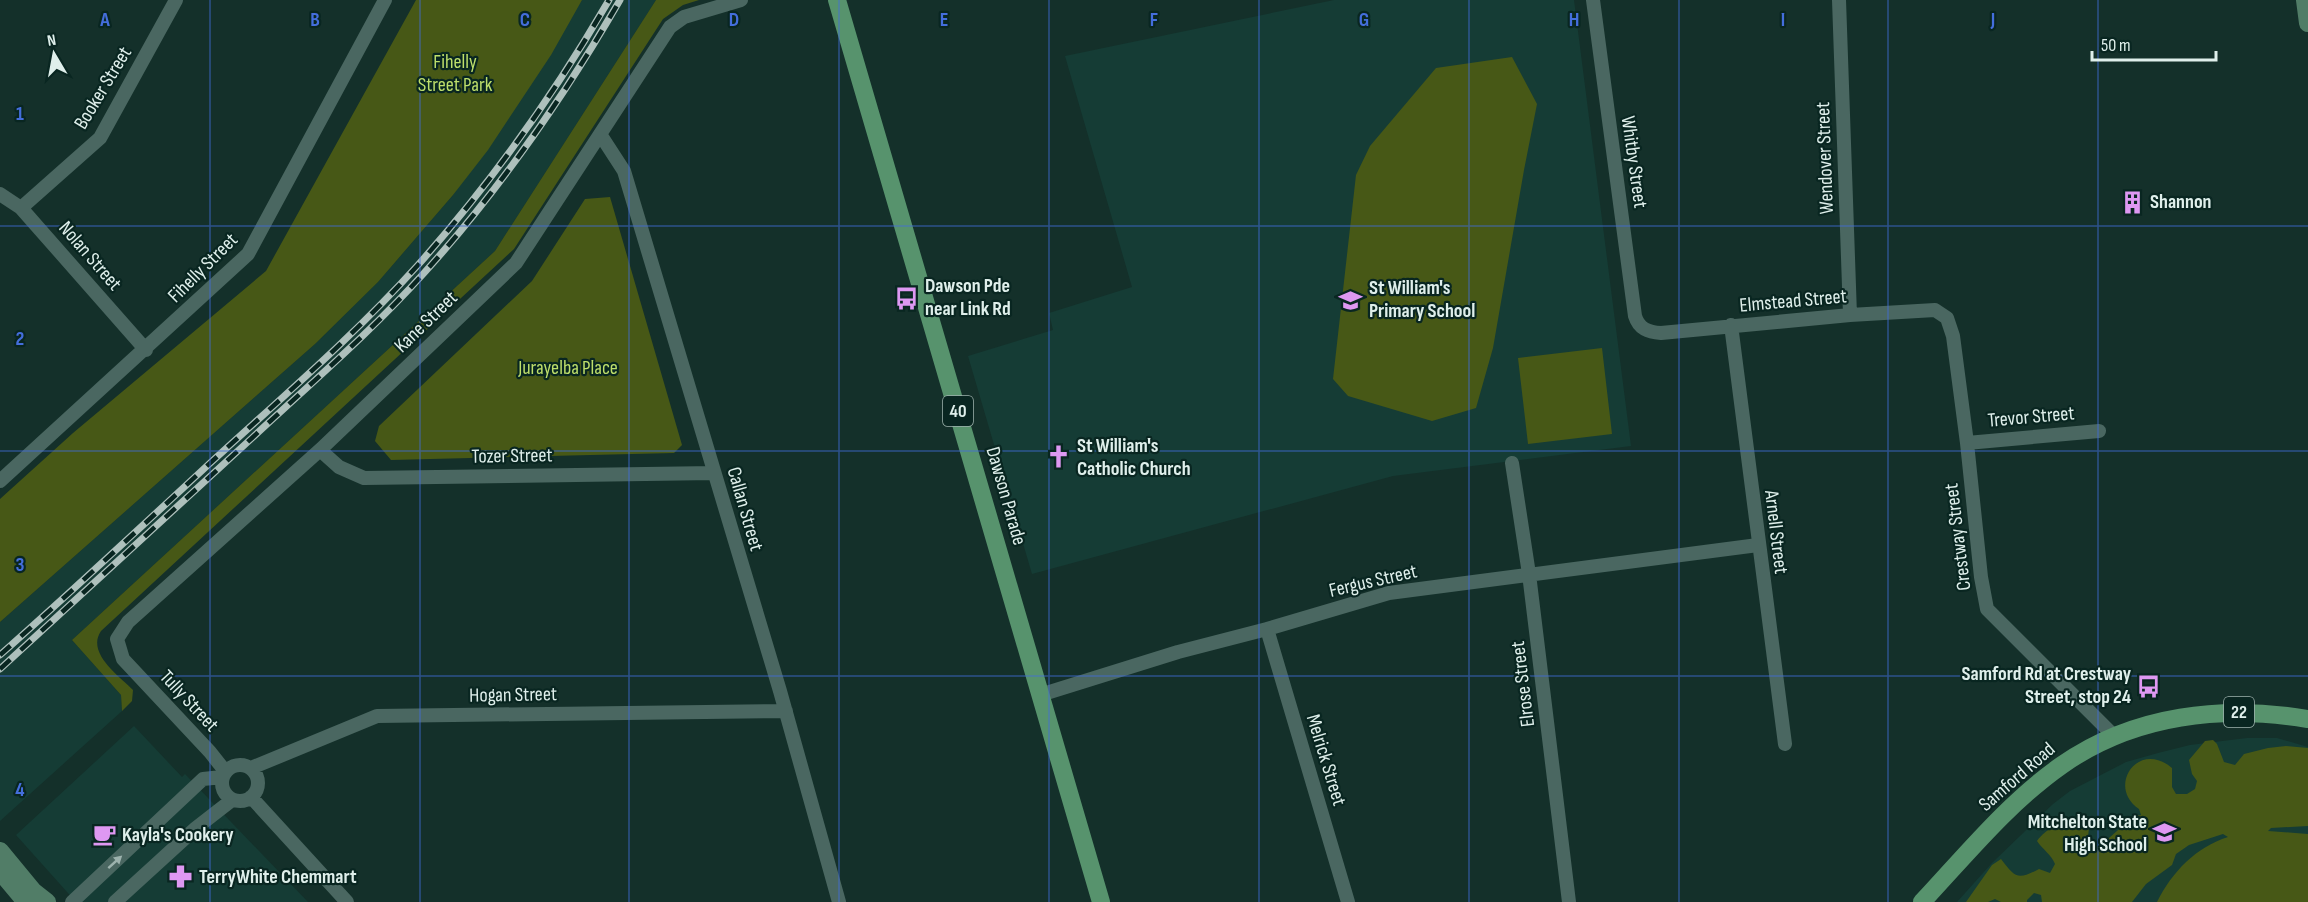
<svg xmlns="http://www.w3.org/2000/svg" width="2308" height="902" font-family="'Sofia Sans Condensed',sans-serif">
<rect width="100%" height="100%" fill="#14302a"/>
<path fill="#153c35" d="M582 0H656L495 251 72 640 121 695 122 711 0 821V622L315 344 378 282 453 195Z
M1334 0H1574L1631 446 1393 476 1032 574 968 356 1053 330 1049 313 1132 287 1065 56Z
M134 726 182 777 185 774 308 902H76L16 835Z
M2247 738H2277L2308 747V902H1957L1992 863 2053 804 2070 791 2126 762 2158 753 2190 745Z"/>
<path fill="#475816" d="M416 0H582L551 55 488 150 453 195 378 282 315 344 0 622V499L73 433 266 271Z
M656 0H699L683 5 663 19 514 249 101 631C86 653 119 676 133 690L132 701 122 711 121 695 72 640 495 251Z
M1512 57 1537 104 1524 170 1493 348 1476 408 1432 421 1348 396 1333 379 1356 175 1370 146 1436 68Z
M610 197 682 445 674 453 391 460 375 441 379 426 532 281 585 199Z
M1602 348 1612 434 1528 444 1518 358Z
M2213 740 2217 744 2224 762 2235 765 2244 754 2268 748 2286 746 2308 748V826L2271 828 2268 831 2308 834V902H2157C2172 872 2196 847 2228 837L2223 834 2189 845 2176 854 2172 865 2146 884 2132 902H2042L2041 895 2034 893 2027 900V902H2001L1995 899 1988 902H1966L1992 865 2001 859C2015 877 2017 881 2039 869L2050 873 2055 864C2051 854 2043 850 2037 841 2047 827 2073 812 2090 819L2087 846 2090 852C2101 844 2123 829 2127 818L2141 815 2139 809C2106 787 2138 739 2172 768V787L2176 794H2187L2195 789 2197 781 2192 774 2189 760 2205 741Z"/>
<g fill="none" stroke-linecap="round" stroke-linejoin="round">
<path stroke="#4a6761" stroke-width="14" d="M1593 0 1635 316C1639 329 1648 332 1661 333L1850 315 1935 310 1947 318 1953 336 1967 443 1981 577 1987 609 2115 737
M1839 0 1850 315
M600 134 624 171 780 691 839 902
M0 194 21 208 146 350
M21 208 100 138 176 0
M1731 325 1785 744
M1967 443 2099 431
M320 450 339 467 364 478 714 473
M1512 463 1529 574 1569 902
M0 481 248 254 385 0
M1267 629 1348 902
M1040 695 1178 652 1267 629 1389 593 1758 545
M222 783a18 18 0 1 1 36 0a18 18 0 1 1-36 0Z
M251 768 377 716 786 711
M225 771 210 752 123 659 117 639 128 622 320 450 516 263 670 27 684 17 741 0
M251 797 347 902
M72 902 203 779 222 777
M115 902 196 828 232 800"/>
<path stroke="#517d67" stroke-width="18" d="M2305 0 2308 23
M0 851 33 891 47 902
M0 871 26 902"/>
<path stroke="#57936d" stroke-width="18" d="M837 0 1101 902
M1922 902C1966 855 2009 802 2062 765 2135 714 2223 705 2308 719"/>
<defs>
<path id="rail" d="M0 655C70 593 139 529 208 465 279 400 353 337 418 265 491 183 554 95 609 0
M0 669C84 592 168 515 252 438 310 384 371 332 424 273 500 189 564 97 620 0"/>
</defs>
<use href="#rail" stroke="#aec0bc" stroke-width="7"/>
<use href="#rail" stroke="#092621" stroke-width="4.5" stroke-dasharray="14" stroke-linecap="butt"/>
</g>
<defs><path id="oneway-solid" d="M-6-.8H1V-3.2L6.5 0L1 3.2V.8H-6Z" transform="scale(1.5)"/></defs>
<use fill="#9cb2ad" href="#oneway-solid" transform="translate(115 862) rotate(-42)"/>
<path fill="none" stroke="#446edc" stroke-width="1.5" stroke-opacity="0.55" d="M210 0V902M420 0V902M629 0V902M839 0V902M1049 0V902M1259 0V902M1469 0V902M1679 0V902M1888 0V902M2098 0V902M0 226H2308M0 451H2308M0 676H2308"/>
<defs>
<symbol id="building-bare" viewBox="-9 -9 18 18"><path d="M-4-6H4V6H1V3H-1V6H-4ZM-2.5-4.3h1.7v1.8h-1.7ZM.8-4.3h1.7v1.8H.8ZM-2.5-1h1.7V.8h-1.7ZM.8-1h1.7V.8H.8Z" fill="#de98f2" stroke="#092621" stroke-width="2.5" paint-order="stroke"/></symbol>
<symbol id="bus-bare" viewBox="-9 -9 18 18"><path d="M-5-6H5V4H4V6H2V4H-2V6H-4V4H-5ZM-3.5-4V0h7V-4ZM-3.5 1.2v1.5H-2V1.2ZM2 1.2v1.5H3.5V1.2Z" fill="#de98f2" stroke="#092621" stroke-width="2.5" paint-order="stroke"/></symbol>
<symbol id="school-bare" viewBox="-9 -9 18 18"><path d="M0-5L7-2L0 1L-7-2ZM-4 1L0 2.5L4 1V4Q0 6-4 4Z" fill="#de98f2" stroke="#092621" stroke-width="2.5" paint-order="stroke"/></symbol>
<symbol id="church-bare" viewBox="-9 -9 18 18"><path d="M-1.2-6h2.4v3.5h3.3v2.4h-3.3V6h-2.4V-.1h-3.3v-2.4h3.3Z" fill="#de98f2" stroke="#092621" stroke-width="2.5" paint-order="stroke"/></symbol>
<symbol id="cafe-bare" viewBox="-9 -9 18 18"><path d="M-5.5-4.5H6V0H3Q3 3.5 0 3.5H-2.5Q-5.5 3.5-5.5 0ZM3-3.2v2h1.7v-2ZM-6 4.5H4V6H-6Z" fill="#de98f2" stroke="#092621" stroke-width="2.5" paint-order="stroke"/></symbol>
<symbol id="pharmacy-bare" viewBox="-9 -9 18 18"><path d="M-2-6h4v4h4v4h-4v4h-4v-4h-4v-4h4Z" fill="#de98f2" stroke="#092621" stroke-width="2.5" paint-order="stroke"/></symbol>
</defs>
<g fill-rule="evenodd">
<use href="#building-bare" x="2116" y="186" width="33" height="33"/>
<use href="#bus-bare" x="890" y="282" width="33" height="33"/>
<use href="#school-bare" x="1334" y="284" width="33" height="33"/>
<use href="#church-bare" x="1042" y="440" width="33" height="33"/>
<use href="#bus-bare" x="2132" y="670" width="33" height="33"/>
<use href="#school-bare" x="2148" y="816" width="33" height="33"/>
<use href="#cafe-bare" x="88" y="818" width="33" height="33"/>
<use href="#pharmacy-bare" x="164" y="860" width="33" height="33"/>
</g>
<g text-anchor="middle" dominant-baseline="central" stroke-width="4.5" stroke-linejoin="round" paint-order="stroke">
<g fill="#092621" stroke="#9fb3ae" stroke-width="1.5">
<rect x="943" y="396" width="30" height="30" rx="4.5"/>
<rect x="2224" y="697" width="30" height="30" rx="4.5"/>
</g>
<g font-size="18" font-weight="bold" fill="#dfefeb">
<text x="958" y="411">40</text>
<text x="2239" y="712">22</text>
</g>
<g font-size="20" fill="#bedf6b" stroke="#092621">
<text x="455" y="62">Fihelly<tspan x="455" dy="23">Street Park</tspan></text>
<text x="568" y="368">Jurayelba Place</text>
</g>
<g font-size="20" fill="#dfefeb" stroke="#092621">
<text transform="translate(103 88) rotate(-59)">Booker Street</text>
<text transform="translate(1825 158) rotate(-92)">Wendover Street</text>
<text transform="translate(1634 162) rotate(82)">Whitby Street</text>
<text transform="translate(90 256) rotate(49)">Nolan Street</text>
<text transform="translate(203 268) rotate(-45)">Fihelly Street</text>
<text transform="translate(1793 301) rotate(-5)">Elmstead Street</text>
<text transform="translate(426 322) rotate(-44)">Kane Street</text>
<text transform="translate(2031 417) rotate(-5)">Trevor Street</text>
<text transform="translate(512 456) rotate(-1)">Tozer Street</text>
<text transform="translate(1006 496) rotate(74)">Dawson Parade</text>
<text transform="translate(745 509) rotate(74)">Callan Street</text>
<text transform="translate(1776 532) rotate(83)">Arnell Street</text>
<text transform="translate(1958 537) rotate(-97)">Crestway Street</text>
<text transform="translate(1373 581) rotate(-13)">Fergus Street</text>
<text transform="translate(1523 684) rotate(-97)">Elrose Street</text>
<text transform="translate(513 695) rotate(-1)">Hogan Street</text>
<text transform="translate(189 701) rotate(47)">Tully Street</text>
<text transform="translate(1326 760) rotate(73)">Melrick Street</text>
<text transform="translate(2017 777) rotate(-41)">Samford Road</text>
</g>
<g font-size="20" font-weight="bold" fill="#dfefeb" stroke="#092621" text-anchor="start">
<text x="2150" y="202">Shannon</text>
<text x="925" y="286">Dawson Pde<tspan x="925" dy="23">near Link Rd</tspan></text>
<text x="1369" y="288">St William's<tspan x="1369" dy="23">Primary School</tspan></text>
<text x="1077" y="446">St William's<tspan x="1077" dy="23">Catholic Church</tspan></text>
<text x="2131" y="674" text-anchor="end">Samford Rd at Crestway<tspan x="2131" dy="23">Street, stop 24</tspan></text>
<text x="2147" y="822" text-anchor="end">Mitchelton State<tspan x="2147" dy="23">High School</tspan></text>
<text x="122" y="835">Kayla's Cookery</text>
<text x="199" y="877">TerryWhite Chemmart</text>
</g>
</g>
<g font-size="20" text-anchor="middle" font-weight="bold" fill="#446edc" stroke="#092621" stroke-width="4.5" stroke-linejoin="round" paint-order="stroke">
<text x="105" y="26">A</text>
<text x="315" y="26">B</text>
<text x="525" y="26">C</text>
<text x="734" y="26">D</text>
<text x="944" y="26">E</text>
<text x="1154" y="26">F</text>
<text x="1364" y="26">G</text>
<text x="1574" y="26">H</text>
<text x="1783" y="26">I</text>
<text x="1993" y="26">J</text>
<text x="20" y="120">1</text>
<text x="20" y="345">2</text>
<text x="20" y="571">3</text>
<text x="20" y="796">4</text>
</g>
<g transform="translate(54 54) rotate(350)" stroke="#092621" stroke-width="4.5" paint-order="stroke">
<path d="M0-4.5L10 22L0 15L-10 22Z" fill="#dfefeb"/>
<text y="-9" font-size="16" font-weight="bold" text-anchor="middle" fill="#dfefeb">N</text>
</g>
<path d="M2092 51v9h124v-9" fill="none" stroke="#dfefeb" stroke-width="3"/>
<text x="2101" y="51" font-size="18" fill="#dfefeb" stroke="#092621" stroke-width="4.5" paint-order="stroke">50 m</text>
</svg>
